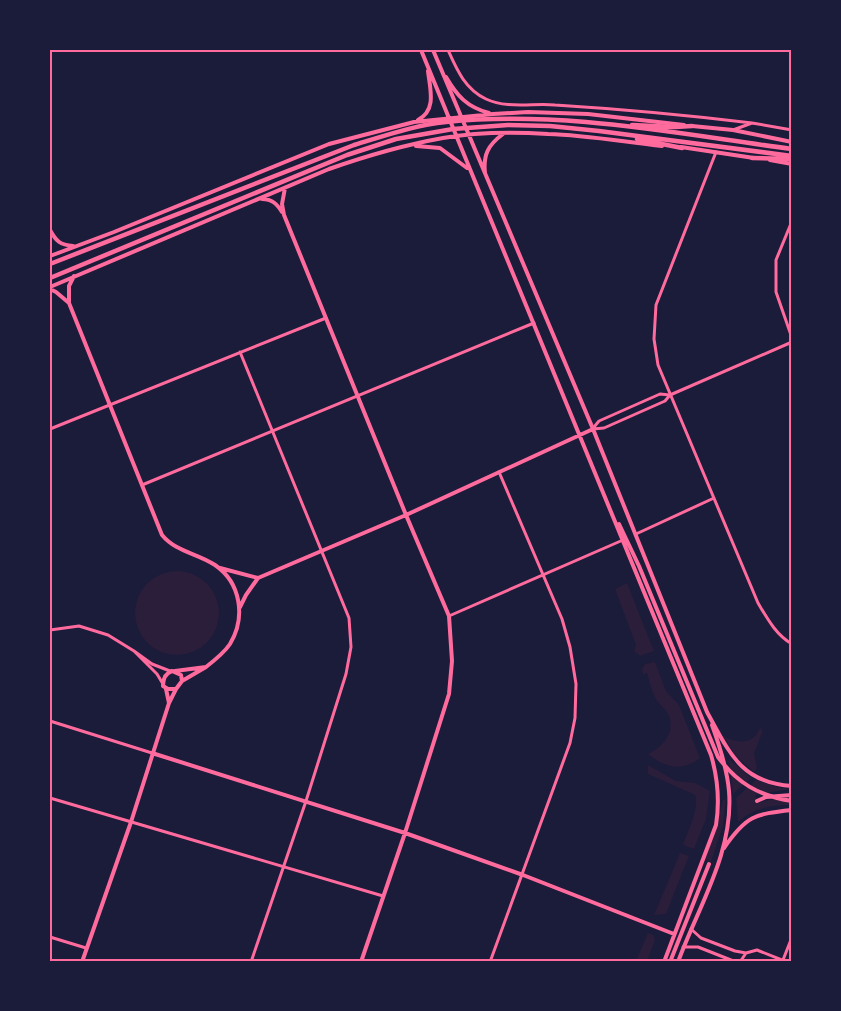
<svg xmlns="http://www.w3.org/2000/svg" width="841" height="1011" font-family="'Sofia Sans Condensed',sans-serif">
<rect width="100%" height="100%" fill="#1b1b3a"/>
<path fill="#2a1e3b" d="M135 613a42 42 0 1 1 84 0a42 42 0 1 1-84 0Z
M627 583 654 651 640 656 634 651 636 645 615 589Z
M655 662 666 691 679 705 700 758C682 772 665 768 648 754 665 746 677 730 667 712 664 708 660 705 657 701 652 693 650 682 647 673L643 674 642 669 645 664Z
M760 728 763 731 754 753 757 768 754 772 736 756 723 736C737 743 752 746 760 728Z
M729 759 751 778 733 794Z
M648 765 676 781 695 783 710 791 706 819 694 849 683 845C687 833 700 807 695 795L648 774Z
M756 780 777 787 791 789 755 795 758 803 769 800 791 799V805C771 805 754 808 738 822L736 798Z
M726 799 723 825 711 862 705 860 717 825 723 800Z
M680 853 689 856 666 914 654 915Z
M648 933 653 935 655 940 647 961H636Z"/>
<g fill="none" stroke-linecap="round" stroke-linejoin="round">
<path stroke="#ff6b9d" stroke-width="3" d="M716 152 656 305 654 339 658 365 758 603C767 618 776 635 792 644
M792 221 776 260V292L792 338
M240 352 349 618 351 647 346 674 306 801 251 962
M50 429 326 318
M142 485 534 323
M636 534 714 498
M449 616 623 540
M50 630 79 626 108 635 134 651
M163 684 157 674 134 651 152 664 170 671
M50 721 152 753
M50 798 383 896
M691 929 701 938 735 951 746 953 757 950 787 962
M50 937 86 948
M683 947H698L736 962
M783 960 792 937
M490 962 570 743 575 718 576 684 570 647 562 619 499 472
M740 962 746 953"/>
<path stroke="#ff6b9d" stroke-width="3" d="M448 50C457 70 465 89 486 99 507 109 533 103 555 105 620 109 686 115 752 123
M733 130 752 123 792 130
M594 427 599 421 660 394 670 395
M593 429 604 428 665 401 670 395 792 342"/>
<path stroke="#ff6b9d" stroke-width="4" d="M421 50 711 755C718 779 720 800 716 825L664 962
M433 50 593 429 707 712C729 752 741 783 792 786
M446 77C457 96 467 107 489 113
M418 120C437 110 430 89 428 71
M692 126 733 130 792 142
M416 146 440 148 467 168
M681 147 754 158
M770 160 792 164
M485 173C483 155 488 145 503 134
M285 188 282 204 284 215 406 515 449 616 452 661 449 694 405 833 361 962
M262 199C272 199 277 204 282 212
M50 230C56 241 60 245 73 246
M50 256 114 232 329 144 414 122 493 114 528 112 588 114 684 125
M50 287 329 169C366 156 404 145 443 138 477 132 514 132 548 134 586 135 624 142 662 146
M50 289 56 292 69 303 162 535C176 552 197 553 215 565 241 583 246 617 230 644 224 653 215 660 206 667
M69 302V286L74 276
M619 524 639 566 718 757C737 783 759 796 792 801
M220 568 258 578 246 595 240 607
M258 578 406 515 593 429
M172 671 181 675 182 681 176 689H168L163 686C163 679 166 673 172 671Z
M175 671 206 667 182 681
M166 689 169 703 176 689
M152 753 405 833 523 875 674 934
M757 801 766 797 792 795
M724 848C746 816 754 814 792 810
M82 962 131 822 169 703
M670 962 709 864
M678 962C698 907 734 852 729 791 727 768 720 747 712 725"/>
<path stroke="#ff6b9d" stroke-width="4.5" d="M632 125 675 127 692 126
M637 139 682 148
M752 158 791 159
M50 264 354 145C384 136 415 125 446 122 562 110 678 134 792 149
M50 278 347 155 396 139 453 129 508 125 550 126 599 131 792 156"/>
</g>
<rect width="841" height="1011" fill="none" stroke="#1b1b3a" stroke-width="102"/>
<rect x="51" y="51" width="739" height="909" fill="none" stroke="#ff6b9d" stroke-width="2"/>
</svg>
